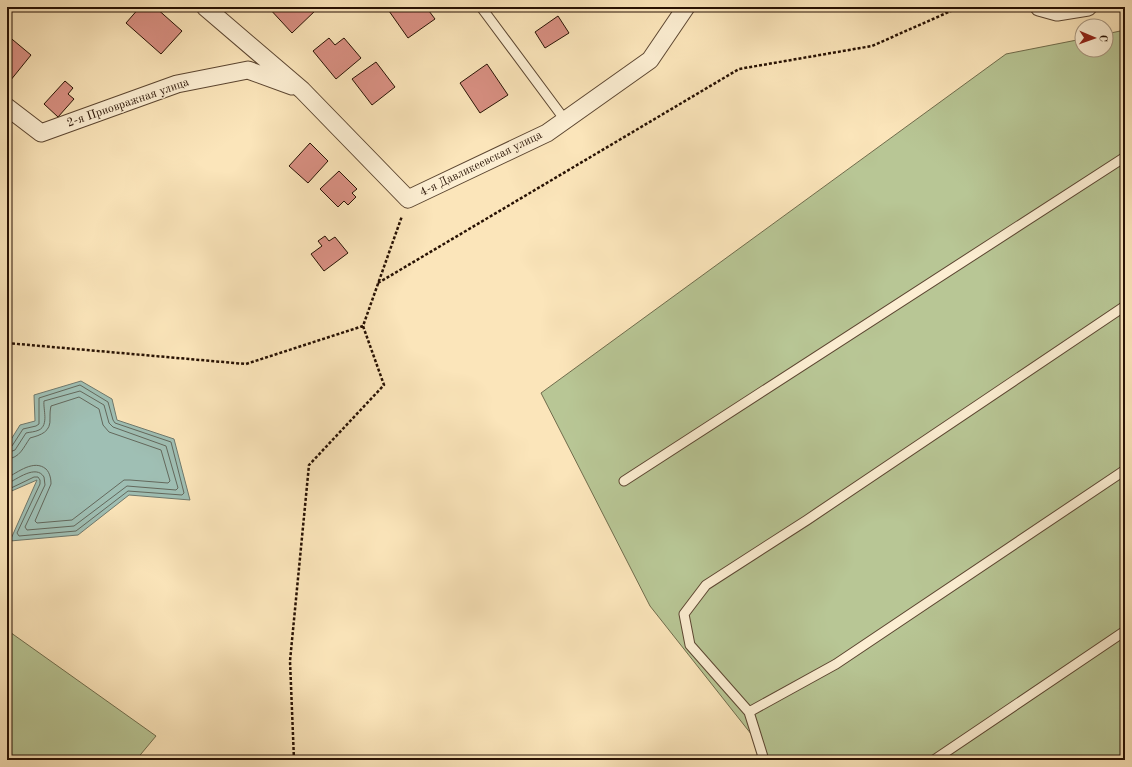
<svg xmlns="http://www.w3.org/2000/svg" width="1132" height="767" font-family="'Old Standard TT',serif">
<rect width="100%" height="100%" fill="#fbe5ba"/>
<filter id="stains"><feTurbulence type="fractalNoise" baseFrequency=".005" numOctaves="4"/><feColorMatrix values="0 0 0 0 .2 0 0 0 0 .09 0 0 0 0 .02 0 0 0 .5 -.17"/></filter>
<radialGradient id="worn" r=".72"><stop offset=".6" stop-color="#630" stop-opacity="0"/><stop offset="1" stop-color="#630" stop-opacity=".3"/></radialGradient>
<path fill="#b8c695" stroke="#706c4c" d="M1125 30V760H758L759 744 650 606 541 393 1006 54 1082 39V50H1106V34Z
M7 630 156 736 136 760H7Z"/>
<path fill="#9fbfb4" stroke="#6f796d" d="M81 381 112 399 117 420 174 439 190 500 129 495 78 535 10 541 37 480 7 493V446L20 425 35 421 34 395Z"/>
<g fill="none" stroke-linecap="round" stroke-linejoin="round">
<path stroke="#63685c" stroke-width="1" d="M7 448 12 446 23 429 36 426 39 424V398L80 385 108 402 113 420 115 423 171 442 184 493 182 495 128 491 76 531 19 536 17 533 40 484V480L38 477H34L7 490
M7 453 15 450 26 433C30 432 35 432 39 430 49 425 43 409 44 401L80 391 104 405 109 423 113 427 166 446 178 488 176 490 127 486 74 526 27 530 25 527 45 485 44 477C36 464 17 479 7 484
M7 459C20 458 23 448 30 438 41 435 51 432 50 418 50 414 50 410 51 406L79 397 99 409 103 425 109 432 161 450 170 481 168 483 130 480H124L72 520 37 523 35 521 51 484C51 479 50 473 46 469 34 459 18 472 7 478"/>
</g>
<path fill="#d99083" stroke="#271103" d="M140 7H155L182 31 161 54 126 23Z
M268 7H315L317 9 292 33Z
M394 7H426L435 19 408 38 389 11Z
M558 16 569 33 545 48 535 32Z
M7 35 31 55 10 81 7 78Z
M329 38 335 45 344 38 361 58 336 79 313 51Z
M376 62 395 87 372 105 352 79Z
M487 64 508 95 480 113 460 83Z
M65 81 73 88 68 94 74 99 58 117 44 104Z
M310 143 328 161 308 183 289 166Z
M339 171 357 189 352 193 356 197 348 205 344 201 338 207 320 189Z
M325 236 329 241 335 237 348 253 324 271 311 254 322 246 318 241Z"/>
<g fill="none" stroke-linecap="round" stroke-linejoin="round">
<defs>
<path id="lane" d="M481 7 565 120
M624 481 1125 157
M749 712 836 664 1125 470
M764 760 749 712 690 645 684 614 706 585 807 520 1125 306
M934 760 1125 631"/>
<path id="street" d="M205 7 302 90 408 199 547 133 650 60 686 7
M1039 7 1057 12 1088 7
M7 107 41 133 177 84 248 70 292 86"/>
</defs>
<use href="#lane" stroke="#5c4631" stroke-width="11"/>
<use href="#street" stroke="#5c4631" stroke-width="19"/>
<path stroke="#271103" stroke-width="2.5" stroke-dasharray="3 2" stroke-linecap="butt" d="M378 283 739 69 872 46 960 7
M7 343 246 364 363 326 402 216
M294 760 290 661 309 465 384 385 363 326"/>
<use href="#lane" stroke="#fceed2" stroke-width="9"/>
<use href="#street" stroke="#fceed2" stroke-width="17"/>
</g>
<g text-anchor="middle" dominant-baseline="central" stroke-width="3" stroke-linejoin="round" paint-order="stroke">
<g font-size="12" fill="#271103" stroke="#fceed2">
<text transform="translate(128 103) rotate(-19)">2-я Приовражная улица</text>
<text transform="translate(481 164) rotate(-26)">4-я Давликеевская улица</text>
</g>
</g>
<rect width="1132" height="767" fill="none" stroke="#fbe5ba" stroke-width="24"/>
<rect x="8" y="8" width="1116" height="751" fill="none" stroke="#271103" stroke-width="2"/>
<rect x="12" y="12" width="1108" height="743" fill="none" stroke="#271103"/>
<g transform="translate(1094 38) rotate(92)"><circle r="19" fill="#fceed2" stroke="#a7967f"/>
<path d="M0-3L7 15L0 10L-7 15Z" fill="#8f2418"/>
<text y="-6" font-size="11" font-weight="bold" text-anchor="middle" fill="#271103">С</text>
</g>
<rect width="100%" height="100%" filter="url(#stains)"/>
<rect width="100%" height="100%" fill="url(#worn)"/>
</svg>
